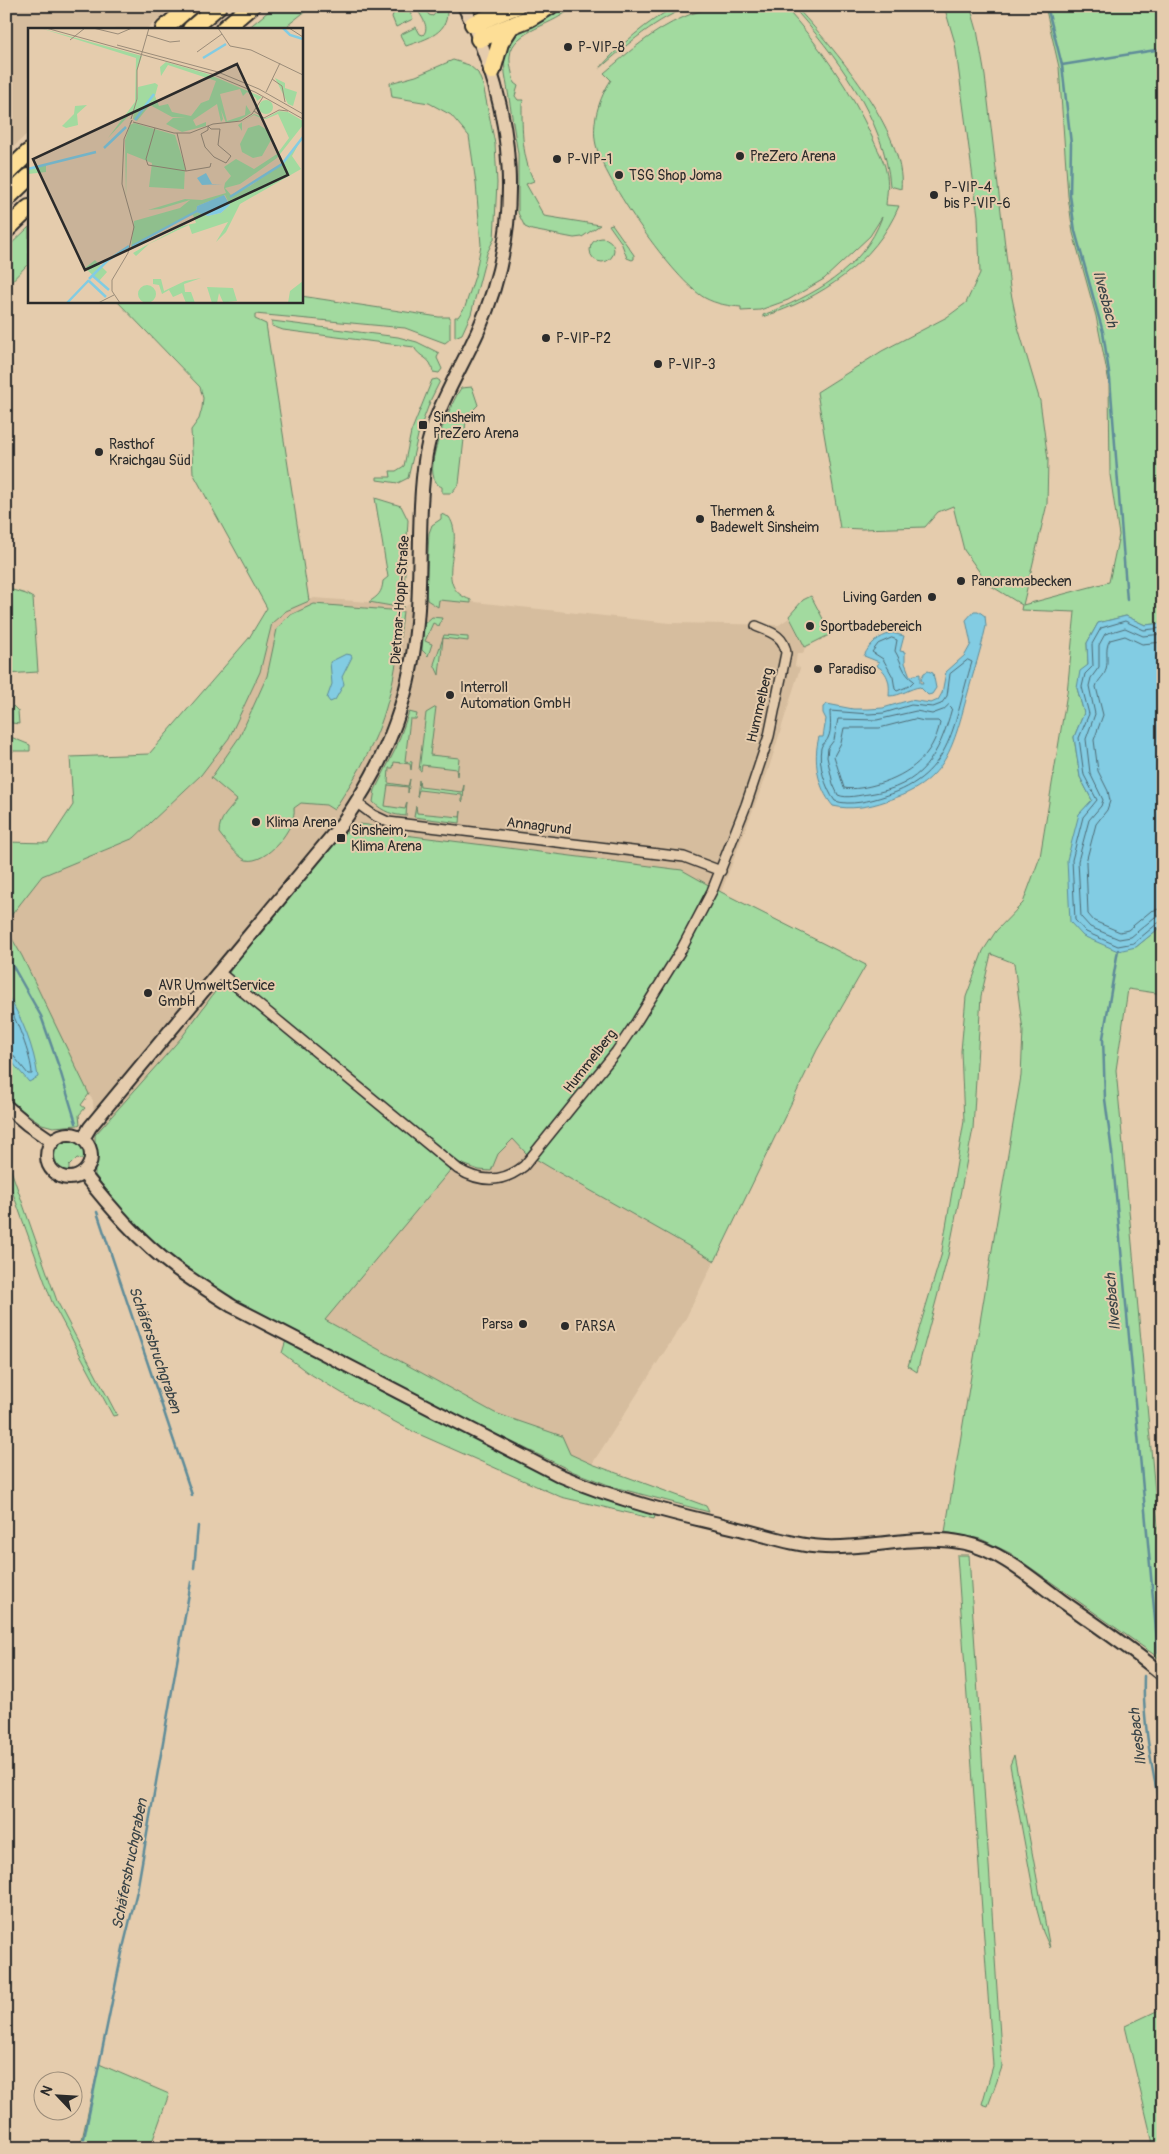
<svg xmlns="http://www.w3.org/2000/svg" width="1169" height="2154" font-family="Pangolin,sans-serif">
<rect width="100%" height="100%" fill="#e5ccad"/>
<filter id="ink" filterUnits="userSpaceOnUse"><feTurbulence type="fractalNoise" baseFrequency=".02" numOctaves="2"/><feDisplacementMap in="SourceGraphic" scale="10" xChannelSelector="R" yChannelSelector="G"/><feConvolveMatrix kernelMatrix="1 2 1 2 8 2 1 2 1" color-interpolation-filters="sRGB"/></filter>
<g filter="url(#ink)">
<path fill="#d6bd9e" d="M6 6H174L147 29H29V132L6 154Z
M429 597 670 623 779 625 789 618 805 647 803 654 797 653 795 666 800 668 768 771 721 892 866 965 817 1050 685 1320 592 1464 391 1373 138 1181 95 1135 93 1100 87 1093 22 956 6 928V922L19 903 42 876 134 838 201 775 229 738 260 672 272 623 286 611 314 598 369 602 403 608 410 603Z"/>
<path fill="#a2da9f" stroke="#668265" d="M275 6H312L283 29H247Z
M396 6H407L413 19 396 27 392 17Z
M415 6H423L429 15 433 16 437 11V6H446C452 33 426 39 406 46L400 35 416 27 420 34 423 35C431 27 420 15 415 6Z
M558 6H573C556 26 512 29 510 56 509 64 513 75 514 83L518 86 515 96 518 100H524L522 104C522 130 522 158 534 181L526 184 544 216 600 225 582 237 574 238 532 230 525 227 518 213V154L505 73 504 52 516 31Z
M676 6H692C656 18 627 45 599 69 621 44 647 22 676 6Z
M717 6H784C820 46 851 90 873 139 877 149 884 160 886 171 889 182 887 193 886 205L899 206C875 263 821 298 763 317V315C811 297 864 269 882 217L870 236 824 279 788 300 760 310 741 311V307C729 306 716 304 705 298 674 281 604 180 596 145 591 124 599 98 611 80L604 73C629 52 653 30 684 17 694 12 706 10 717 6Z
M792 6H795C832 46 907 132 901 189L890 186C886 121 834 53 792 6Z
M944 6H970L977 30 985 76 1010 288 1018 327 1040 401 1048 460 1047 504 1023 605 1109 582 1119 535 1110 475 1109 382 1096 316 1073 233 1068 196 1059 67 1045 6H1163V623L1145 625 1126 616 1098 623 1087 643 1088 665 1077 688 1084 713 1074 737 1080 777 1092 800 1079 815 1136 947 1163 925V994L1128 989 1116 1070 1163 1579V1661L1010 1553 981 1539 945 1532 1021 1076 1023 1031 1014 963 991 954 981 996 973 1129 948 1256 917 1372 908 1366 941 1256 964 1121 961 1051 966 997 983 951 996 931 1023 903 1040 857 1067 693 1075 612 1021 610 1022 605 988 584 964 550 953 506 938 512 925 527 862 529 840 528 817 392 882 351 947 317 966 303 980 273 978 216 955 43Z
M453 60 469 65 478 73 483 85 495 144 497 183 494 239 487 253 471 314 462 334 455 337V317H458L465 307 475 276 481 245 476 183 469 136 451 115 429 103 392 97 390 83 416 76Z
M612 224 634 255V259L632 260 627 258 621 242 609 225Z
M29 227V263L6 287V249Z
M590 250a12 12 0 1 1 24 0a12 12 0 1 1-24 0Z
M301 296 439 317H450V339L445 343 405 328 255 314V319L266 324 309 601 286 611 272 623 260 672 229 738 201 775 134 838 42 876 6 922V842L48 843 73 805 70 757 149 754 249 638 267 608 193 473 191 430 199 419 202 408 203 398 200 387 117 301H301Z
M272 321 398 337 417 342 439 353 437 358 442 369 439 373 433 372C431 356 420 359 414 347L283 330 272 326Z
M437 379 440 381 431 399 419 431 408 478 398 483 377 480V477H391L390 471H396L404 466 411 432 432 380Z
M472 387 478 405 470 413 466 421 459 484 451 493H442V487C440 486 437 485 436 482 423 466 451 403 461 388Z
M375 498 401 506 408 520 403 608 369 602C378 596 382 593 383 581L388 577Z
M441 514 449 517C467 544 430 586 471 600V603L439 600 438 607 427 600 426 591 429 533 432 525 441 519Z
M9 589 26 594 33 598 38 672 6 674V597Z
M811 596 831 634 805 647 789 616 803 600Z
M314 604 403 611C398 658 391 708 369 751 359 772 346 791 334 810L326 805 301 803 294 808C297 827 266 865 246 860 239 858 224 840 219 833 219 817 229 812 237 800L211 778 240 736 267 676 277 629 288 616Z
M432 617 442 618 439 626 433 623 425 641 432 644 428 656 422 650 424 624Z
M444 635 468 637V641L443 638 439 675 434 664Z
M13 706 18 711 19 724 12 723 6 715Z
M436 707 430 755 459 758 457 776 456 769 422 765 421 771 419 770 426 713Z
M409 712 417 714 416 719H410L405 761 412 762 411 770 410 764 394 762 393 768H389L388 783 408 786 410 779 408 793V787L388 785 385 806 405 809 407 802 406 816C393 815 383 812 373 802L375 790 396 748Z
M6 735 30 745V751H6Z
M419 780 420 787 462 792 464 785 463 801 462 802V795L419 790 417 797Z
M416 806 417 813 460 817 461 811 460 823 414 817Z
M360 824 368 825 389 833 682 870 721 892 866 965 817 1050 715 1261 549 1167 526 1153 513 1139 498 1154 491 1171 479 1170 457 1162 325 1320 495 1413 562 1436 570 1454 592 1464 706 1506 709 1512 614 1487 574 1472 343 1360 254 1312 206 1283 162 1251 121 1209 95 1175V1135L182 1037 239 959 345 831 350 834 354 828Z
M6 928 22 956 89 1094 81 1105 85 1108 79 1115 80 1124 78 1125 53 1127 42 1124 6 1099Z
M65 1139C78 1138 86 1147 85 1160L77 1158 69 1166V1173L57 1169 52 1158 55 1146Z
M6 1156 57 1301 117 1415 113 1416 52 1302 6 1174Z
M286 1340 396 1399 565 1483 657 1511 654 1519 561 1497 414 1432 350 1398 307 1372 282 1353Z
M957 1555H969L1002 2067 988 2106 982 2104 993 2066Z
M1014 1755 1048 1938 1050 1948 1043 1932 1037 1910 1010 1765Z
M1163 2008V2144L1154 2148 1125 2026Z
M99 2064 169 2094 150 2148H80Z"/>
<path fill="#82cce3" stroke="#5f8c99" d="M974 611H978L985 616 986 626C981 650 973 673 967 696 952 751 945 783 886 801 869 807 850 810 833 806 817 787 813 759 819 737H823L826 719 823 713V707L827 704 853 709H869L883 708 910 700 931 703 938 700 942 693 946 672 965 655 971 644 966 620Z
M1126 616 1145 625 1163 623V925L1136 947 1118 951 1083 936 1070 922 1067 860 1079 814 1092 800 1080 777 1074 737 1084 713 1077 688 1080 671 1088 665 1087 643 1098 623Z
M892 633 904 636 900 651 905 652V663L910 676 920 674V683H923L921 679 924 673 928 671 933 673 936 688 932 694 928 695 920 687C910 688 901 696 889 696 890 684 889 673 877 666L879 662 864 656C870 643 878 637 892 633Z
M346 654 351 655 352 657 342 677 344 684 335 700 330 702 327 698 332 684 330 662Z
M6 993C22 1017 34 1048 38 1077L29 1082 6 1055Z"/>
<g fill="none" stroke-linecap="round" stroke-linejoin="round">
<path stroke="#4e6b75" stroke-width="1" d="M1163 628 1144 630 1125 621 1101 628 1092 644 1093 666 1085 674 1082 687 1089 714 1079 738 1084 775 1097 800 1083 817 1072 860 1075 920 1086 932 1118 946 1134 943 1158 923 1163 922
M1163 634 1143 636 1125 628 1105 634 1099 645V667L1091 678 1089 686 1095 714 1086 739 1090 773 1103 800 1101 806 1089 820 1078 861 1081 917 1090 927 1119 939 1131 937 1155 917 1163 915
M892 638 897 640 895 651C902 662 902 673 914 681L909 686 897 691 895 689 893 677 883 659 872 652 878 644Z
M1163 642 1142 644 1125 636 1110 640C1104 649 1109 659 1106 669 1105 676 1098 679 1096 687L1103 715 1094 740 1098 771 1108 791 1110 801 1107 810 1096 824 1086 862 1088 914 1094 921 1120 932 1128 930 1151 911 1163 908
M968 660 972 662C953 722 954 775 885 796 870 801 850 806 835 801 825 788 818 763 821 748 823 742 826 743 828 738 832 730 830 719 830 711L869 714 884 713 911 705 933 707 941 704 947 696 950 674Z
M949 705 952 708C939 755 923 786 869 794 859 795 847 799 838 795L833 784 827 757 828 748 834 740 838 719 877 720 916 711 932 714 943 710Z
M915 719 924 721H938L940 723C933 756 910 774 878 784 868 787 854 790 844 788L834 756 841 743 844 728H879Z
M6 1002C15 1015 32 1058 32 1074H28L12 1054 6 1053"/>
<path stroke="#5f8c99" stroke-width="2.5" d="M1047 6 1062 65 1071 144 1070 195 1075 231 1103 332 1110 379 1127 600
M1062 65 1162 49
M1118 950 1103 1038 1105 1099 1112 1152 1158 1652
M6 954 41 1016 59 1067 76 1123
M97 1212 192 1495
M194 1568 198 1526
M1144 1676C1142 1726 1154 1775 1163 1824
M82 2148 123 1948 137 1891 191 1582"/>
<defs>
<path id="street" d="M357 803 373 815 388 822 684 857 721 871
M219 972 458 1169C481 1183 503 1183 524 1166L616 1052 637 1021 681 950 712 891 746 805 769 736 786 653C784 635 770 632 756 626"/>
<path id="secondary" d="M6 1106 27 1124 53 1142
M47 1156a22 22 0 1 1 44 0a22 22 0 1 1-44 0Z
M83 1139 90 1127 341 825C389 758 413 691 418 609 421 557 418 505 426 454 434 410 460 371 478 331 526 223 516 110 464 6
M83 1173C110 1207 139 1241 174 1267 193 1281 212 1293 232 1306L559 1475C616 1500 679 1515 740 1529 768 1536 797 1546 825 1547 871 1549 919 1533 965 1543 1001 1551 1033 1580 1062 1601 1096 1625 1131 1648 1163 1675"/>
<path id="highway" d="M473 24 516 6
M164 29 190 6
M191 29 218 6
M224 29 251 6
M479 39 530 18 550 6
M492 71 500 43 511 26
M6 174 29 152
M6 199 29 177
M6 230 29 208"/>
</defs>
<use href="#street" stroke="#2b2b2b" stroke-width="12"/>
<use href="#secondary" stroke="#2b2b2b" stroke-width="16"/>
<use href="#highway" stroke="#2b2b2b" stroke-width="20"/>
<use href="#street" stroke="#e5ccad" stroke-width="9"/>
<use href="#secondary" stroke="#e5ccad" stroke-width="12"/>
<use href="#highway" stroke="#fdde96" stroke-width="16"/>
</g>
</g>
<g fill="#2b2b2b" stroke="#e5ccad" stroke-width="2">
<circle cx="568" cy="47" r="5"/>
<circle cx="740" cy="156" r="5"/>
<circle cx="557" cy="159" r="5"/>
<circle cx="619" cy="175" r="5"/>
<circle cx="934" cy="195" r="5"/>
<circle cx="546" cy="338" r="5"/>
<circle cx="658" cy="364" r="5"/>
<rect x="418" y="420" width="10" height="10" rx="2.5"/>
<circle cx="99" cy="452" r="5"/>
<circle cx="700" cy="519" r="5"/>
<circle cx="961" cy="581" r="5"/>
<circle cx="932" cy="597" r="5"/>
<circle cx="810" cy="626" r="5"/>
<circle cx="818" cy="669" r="5"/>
<circle cx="450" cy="695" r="5"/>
<circle cx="256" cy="822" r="5"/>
<rect x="336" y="833" width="10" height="10" rx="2.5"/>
<circle cx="148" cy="993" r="5"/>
<circle cx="523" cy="1324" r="5"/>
<circle cx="565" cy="1326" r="5"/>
</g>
<g text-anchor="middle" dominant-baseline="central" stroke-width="4" stroke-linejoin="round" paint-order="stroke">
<g font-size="14" fill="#2b2b2b" stroke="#e5ccad" text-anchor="start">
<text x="578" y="47">P-VIP-8</text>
<text x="750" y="156">PreZero Arena</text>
<text x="567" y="159">P-VIP-1</text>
<text x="629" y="175">TSG Shop Joma</text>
<text x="944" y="187">P-VIP-4<tspan x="944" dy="16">bis P-VIP-6</tspan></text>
<text x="556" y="338">P-VIP-P2</text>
<text x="668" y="364">P-VIP-3</text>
<text x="433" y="417">Sinsheim<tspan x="433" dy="16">PreZero Arena</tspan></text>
<text x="109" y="444">Rasthof<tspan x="109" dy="16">Kraichgau Süd</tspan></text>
<text x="710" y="511">Thermen &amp;<tspan x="710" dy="16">Badewelt Sinsheim</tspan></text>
<text x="971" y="581">Panoramabecken</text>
<text x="922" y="597" text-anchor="end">Living Garden</text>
<text x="820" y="626">Sportbadebereich</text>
<text x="828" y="669">Paradiso</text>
<text x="460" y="687">Interroll<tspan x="460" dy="16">Automation GmbH</tspan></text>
<text x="266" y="822">Klima Arena</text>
<text x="351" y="830">Sinsheim,<tspan x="351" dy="16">Klima Arena</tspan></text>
<text x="158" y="985">AVR UmweltService<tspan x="158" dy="16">GmbH</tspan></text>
<text x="513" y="1324" text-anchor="end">Parsa</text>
<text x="575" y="1326">PARSA</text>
</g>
<g font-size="14" fill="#2b2b2b" stroke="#e5ccad">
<text transform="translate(400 600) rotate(-86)">Dietmar-Hopp-Straße</text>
<text transform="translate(760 705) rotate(-77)">Hummelberg</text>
<text transform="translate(539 826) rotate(7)">Annagrund</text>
<text transform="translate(590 1061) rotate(-52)">Hummelberg</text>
</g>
<g font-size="15" font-style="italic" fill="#384347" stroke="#e5ccad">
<text transform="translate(1105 299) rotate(75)">Ilvesbach</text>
<text transform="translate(1113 1302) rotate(-95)">Ilvesbach</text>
<text transform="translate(155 1350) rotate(71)">Schäfersbruchgraben</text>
<text transform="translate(1138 1737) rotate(-97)">Ilvesbach</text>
<text transform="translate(130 1864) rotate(-79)">Schäfersbruchgraben</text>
</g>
</g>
<g transform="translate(28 28)">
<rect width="275" height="275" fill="#e5ccad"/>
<path d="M12 0 114 28 109 43V73L110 59 127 55 130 57 127 68 131 78 140 76 144 84 163 88 173 75 181 72 188 53 140 37 133 48 132 39 138 34 180 46 234 69 229 73 228 70 219 64 215 68 212 61 192 66 199 93 217 87 218 77 223 85 210 93 198 95 193 82 195 91 193 94 189 76 165 92 168 98 178 94V98L154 104 138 96 145 90H158L144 89 122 77 109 93 105 91 106 82 80 110 107 74 108 30ZM247 50 257 55V60L269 64 265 78 260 76ZM231 79a7 7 0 1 1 14 0a7 7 0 1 1-14 0ZM59 77 49 86 50 97 38 100 34 98 46 86 47 78ZM251 83 260 84 275 93V97L249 130 212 156 197 160 203 167 222 158 254 136 275 108 264 128 273 141 212 176 198 204 188 214 200 194 164 206 161 197 154 200 121 216 108 228 105 225 117 218 154 198 168 195 165 187 157 189 103 220 106 193 152 180 162 172 132 181 120 182 157 171 174 172 198 165 196 160 197 155 203 148 196 139 208 131 226 141 249 126 261 110 250 86 238 91 233 90 226 87 214 94V103L210 97 226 86 238 90ZM197 167 202 177 193 185 180 188 168 184 169 178ZM106 95 147 107 157 139 156 161 121 159 124 135 99 125 98 169 97 112 102 97ZM231 97 241 103 243 112 234 128 225 130 214 124 212 116 220 100ZM18 137V144L0 146V140ZM67 232 79 244 71 253 57 240ZM173 250 156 256 157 264H163L167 275H158L154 265 145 269 141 262 134 266 131 257 125 256V251H133L136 263 157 253ZM275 253V275H260L262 263ZM110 266a9 9 0 1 1 18 0a9 9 0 1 1-18 0ZM179 259 205 260 209 273 190 275 195 274 191 265 189 275H184Z" fill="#a2da9f" fill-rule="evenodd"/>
<path d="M178 145 184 156H194L174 157 169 150ZM196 167 202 177 193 185 180 188 168 184 169 178Z" fill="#82cce3"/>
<path fill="none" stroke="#82cce3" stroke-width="2.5" d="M255 0 262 7 275 11M175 30 198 16M107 92 126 66M76 120 98 99M0 141 68 124M202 169 254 136 275 109M104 218 169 183M65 248 81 262M61 251 79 233 101 218M61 253 78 269M39 275 61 252"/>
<path fill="none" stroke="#9b8c79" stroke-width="1" d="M18 0 184 46 227 64 275 91M65 0 90 6 104 0M190 0 202 18 223 22 275 47M261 0 275 9M119 7 142 14 152 13M42 12 57 0M89 17 190 44 231 61 275 86M169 24 194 6M244 51 254 58 257 74M238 64 252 35M226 83 236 90 251 82 260 83M103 91 109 71V42L121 0M105 94 146 105H162L185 96 213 93 224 86 235 69M180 98 183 101H192L190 117 203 128 198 135 186 129 177 119 173 106 180 102ZM127 100 118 131 120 137 158 143 182 139 183 135M149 105 158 143M70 275 86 267M92 275 84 263V252L100 225 106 199 94 156 96 111 104 92 102 96"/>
<path fill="#2b2b2b" fill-opacity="0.15" stroke="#2b2b2b" stroke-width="2.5" d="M209 36 260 147 57 242 5 131Z"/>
<rect width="275" height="275" fill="none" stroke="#2b2b2b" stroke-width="2.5"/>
</g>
<rect width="1169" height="2154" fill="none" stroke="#e5ccad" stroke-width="25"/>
<rect x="12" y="12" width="1144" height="2129" fill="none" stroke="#2b2b2b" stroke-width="2" filter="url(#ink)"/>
<g transform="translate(58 2096) rotate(295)"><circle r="24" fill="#e5ccad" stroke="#9b8c79"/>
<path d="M0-4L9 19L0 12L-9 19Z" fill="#2b2b2b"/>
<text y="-8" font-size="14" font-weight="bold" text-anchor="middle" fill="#2b2b2b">N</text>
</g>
</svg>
